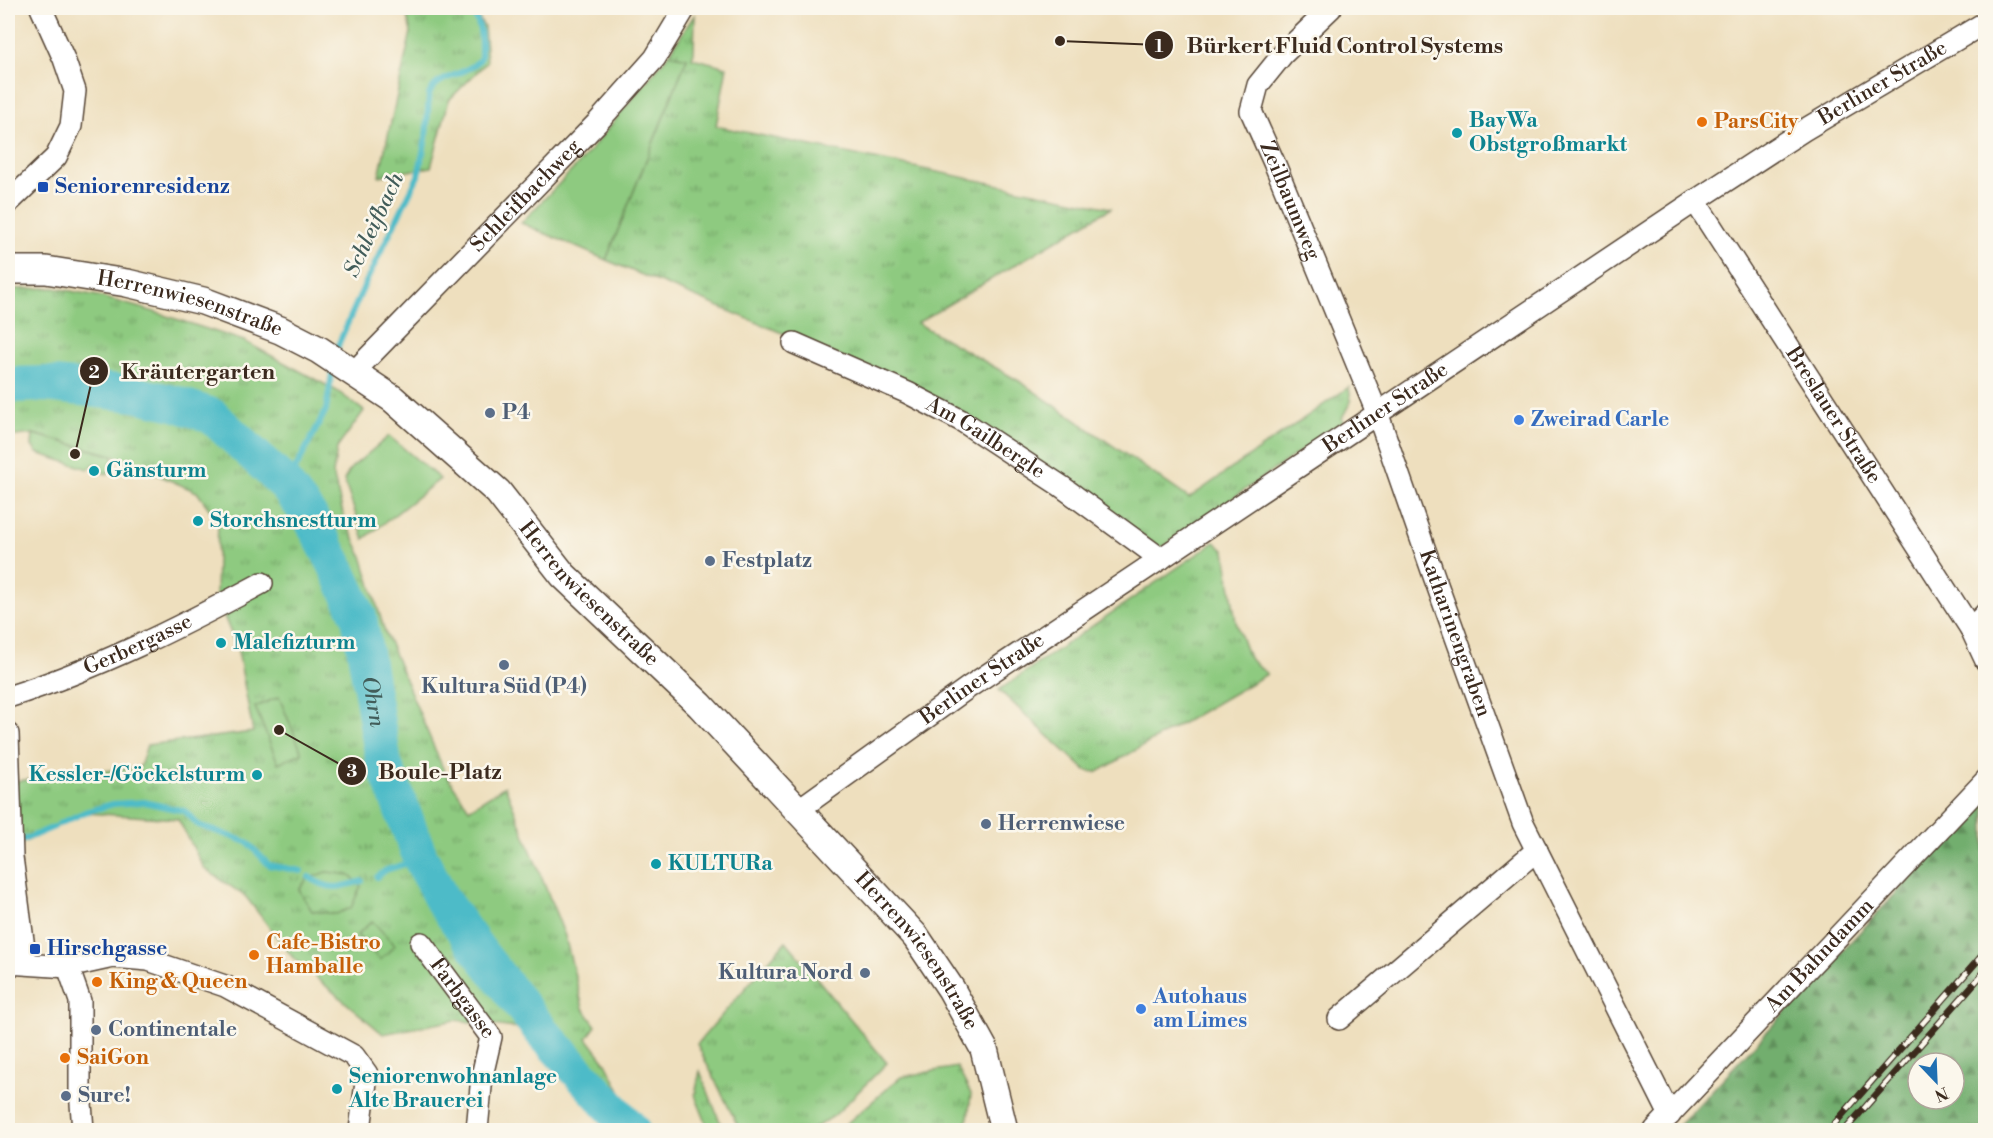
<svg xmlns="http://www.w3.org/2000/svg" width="1993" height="1138" font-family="'Libre Bodoni',serif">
<defs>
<pattern id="grass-tufts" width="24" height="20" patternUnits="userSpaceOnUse" patternTransform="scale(1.5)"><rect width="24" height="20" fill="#8eca80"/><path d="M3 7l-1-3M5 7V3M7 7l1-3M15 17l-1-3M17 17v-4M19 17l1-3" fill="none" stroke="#75a468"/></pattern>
<pattern id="forest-firs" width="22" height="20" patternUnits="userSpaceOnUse" patternTransform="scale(1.5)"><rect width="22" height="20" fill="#72ae6e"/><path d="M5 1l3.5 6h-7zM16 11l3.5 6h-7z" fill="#5f8e5a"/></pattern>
<pattern id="park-crowns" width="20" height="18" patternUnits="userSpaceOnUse" patternTransform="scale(1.5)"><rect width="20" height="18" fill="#8eca80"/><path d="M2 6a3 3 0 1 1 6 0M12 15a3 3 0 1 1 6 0" fill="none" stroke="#75a468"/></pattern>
</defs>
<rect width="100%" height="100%" fill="#fbf7ec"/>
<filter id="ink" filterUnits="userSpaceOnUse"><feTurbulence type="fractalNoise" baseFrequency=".0167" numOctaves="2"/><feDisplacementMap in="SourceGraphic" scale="12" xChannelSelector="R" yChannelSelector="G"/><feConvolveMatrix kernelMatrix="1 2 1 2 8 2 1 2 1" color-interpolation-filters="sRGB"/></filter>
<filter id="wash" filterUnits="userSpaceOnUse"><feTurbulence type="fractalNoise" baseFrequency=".008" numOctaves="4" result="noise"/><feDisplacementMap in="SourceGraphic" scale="24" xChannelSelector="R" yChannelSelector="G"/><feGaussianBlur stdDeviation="1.35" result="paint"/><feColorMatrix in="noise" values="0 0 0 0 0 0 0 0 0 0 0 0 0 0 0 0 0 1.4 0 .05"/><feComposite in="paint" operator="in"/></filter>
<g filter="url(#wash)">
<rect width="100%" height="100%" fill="#eedfbe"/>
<path fill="url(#grass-tufts)" stroke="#647a4f" stroke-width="1.5" d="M405 8H473L484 27 487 62 449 100 431 167 379 176 411 32Z
M695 14 694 52 692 58 727 67 716 126 1111 208 917 323 1019 381 1189 498 1349 387 1351 401 1342 418 1344 421 1161 548 886 376 606 260 687 58 669 54Z
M54 288 98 296 151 311 244 341 337 391 364 411 337 448 333 474 344 517 362 556 385 632 445 773 469 809 505 786 565 936 583 1008 596 1026 587 1038 606 1063 626 1103 606 1114 528 1030 456 1020 383 1034 294 959 246 897 204 868 178 819 86 813 8 850V782L140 767 147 745 253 732 238 651 216 596 218 521 197 492 112 455 34 434 8 437V289Z
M1215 542 1225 551 1236 622 1249 658 1267 674 1098 772 1086 771 999 690Z
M786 941 887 1063 834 1116 811 1130H740L697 1044Z
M957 1067 971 1094 968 1118 962 1130H839L901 1077Z
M700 1071 723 1130H709L695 1095Z"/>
<path fill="url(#forest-firs)" stroke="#566c46" stroke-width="1.5" fill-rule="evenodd" d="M1985 798V1130H1675ZM1918 1063H1954V1099H1918Z"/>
<path fill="url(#park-crowns)" stroke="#647a4f" stroke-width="1.5" d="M327 872 350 875 361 886 351 908 336 914 312 911 299 890 307 879Z"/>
<path fill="#8eca80" stroke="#647a4f" stroke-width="1.5" d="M669 54 687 58 606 260 521 223 584 158Z
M33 434 114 456 108 474 101 472 100 467 95 464 88 469 37 453 32 446Z
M389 436 440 479 364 539 344 480 351 468Z
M279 697 302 753 278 763 255 707Z
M372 921 395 945 380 960 357 935Z"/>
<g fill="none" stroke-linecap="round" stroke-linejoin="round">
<path stroke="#4ebbc8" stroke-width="6" d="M336 354 339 343 364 286 418 176 426 138 429 95C436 74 465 78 481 58 481 45 483 20 470 12 466 10 460 9 456 8
M284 483 297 466 326 410 333 367
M59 824 85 812 113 804 144 802 185 811 198 825 247 842 269 865 301 871
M16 843 54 827
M309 877C329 891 339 888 362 881
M377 877 386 870 421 859"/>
<path stroke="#4ebbc8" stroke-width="36" id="s1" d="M8 385 46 384 134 394 174 403 212 416 284 483 309 515 334 562 359 617 384 764 421 859 442 900 481 954 542 1032 632 1130"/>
</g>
</g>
<g filter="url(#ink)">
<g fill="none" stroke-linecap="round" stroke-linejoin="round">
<defs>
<g id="minor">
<path id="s2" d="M1331 8 1283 54 1258 85 1251 111 1276 167 1378 415 1435 579 1523 823 1670 1115"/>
<path id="s3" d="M1695 201 1971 629 1986 661"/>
<path d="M8 203 56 157 71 126 75 91 64 59 41 8"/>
<path id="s4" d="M794 343 908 393 962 421 1061 486 1161 559"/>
<path id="s5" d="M354 372 597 123 655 58 685 8"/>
<path d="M1971 629 1986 613"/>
<path id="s6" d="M8 697C97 669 180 627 262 583"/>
<path d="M8 734 12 857 26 963"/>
<path id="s7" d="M798 810 969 687 1695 201 1804 130 1986 22"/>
<path id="s8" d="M421 943 491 1037 482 1076 477 1130"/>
<path d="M8 963 68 967 113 957 148 960 225 986 354 1056 367 1074 360 1130"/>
<path d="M68 967 80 1001V1090L83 1130"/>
<path d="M1339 1019 1537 850"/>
<path id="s9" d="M1655 1130 1986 780"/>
</g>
<g id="tertiary">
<path id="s10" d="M8 270H46L127 283 203 301 280 330 319 350 393 399 498 492 563 575 700 705 916 937 951 989 984 1049 1004 1130"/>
</g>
</defs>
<use href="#minor" stroke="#564536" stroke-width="24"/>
<use href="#tertiary" stroke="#564536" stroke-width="30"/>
<use href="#minor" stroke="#fff" stroke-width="21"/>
<use href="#tertiary" stroke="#fff" stroke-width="27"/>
<defs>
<path id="rail" d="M1829 1130 1986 951
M1845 1130 1986 970"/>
</defs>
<use href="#rail" stroke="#3b2a1e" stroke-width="7"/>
<use href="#rail" stroke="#fbf7ec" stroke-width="4.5" stroke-dasharray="14" stroke-linecap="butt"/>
</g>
</g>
<g fill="#e8710a" stroke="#fbf7ec" stroke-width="2">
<circle cx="1702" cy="122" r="6"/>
<circle cx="254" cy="955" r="6"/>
<circle cx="97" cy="982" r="6"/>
<circle cx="65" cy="1058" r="6"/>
</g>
<g fill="#0f9aa8" stroke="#fbf7ec" stroke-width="2">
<circle cx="1457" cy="133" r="6"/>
<circle cx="94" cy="471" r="6"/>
<circle cx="198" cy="521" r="6"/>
<circle cx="221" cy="643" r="6"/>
<circle cx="257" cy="775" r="6"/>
<circle cx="656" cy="864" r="6"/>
<circle cx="337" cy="1089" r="6"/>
</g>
<g fill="#1a4fb4" stroke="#fbf7ec" stroke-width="2">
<rect x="37" y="181" width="12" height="12" rx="3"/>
<rect x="29" y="943" width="12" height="12" rx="3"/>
</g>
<g fill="#5c6f8a" stroke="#fbf7ec" stroke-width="2">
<circle cx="490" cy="413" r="6"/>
<circle cx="710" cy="561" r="6"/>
<circle cx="504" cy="665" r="6"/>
<circle cx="986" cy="824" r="6"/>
<circle cx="865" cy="973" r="6"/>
<circle cx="96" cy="1030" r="6"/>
<circle cx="66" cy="1096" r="6"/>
</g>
<g fill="#3f7fe0" stroke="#fbf7ec" stroke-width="2">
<circle cx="1519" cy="420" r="6"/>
<circle cx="1141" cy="1009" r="6"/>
</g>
<g text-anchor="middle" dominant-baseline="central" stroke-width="5" stroke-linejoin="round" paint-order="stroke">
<g font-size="21" fill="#3b2a1e" stroke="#fbf7ec">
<text stroke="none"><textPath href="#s7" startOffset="1306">Berliner Straße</textPath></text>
<text stroke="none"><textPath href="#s5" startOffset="246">Schleifbachweg</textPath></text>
<text stroke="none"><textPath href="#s2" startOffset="231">Zeilbaumweg</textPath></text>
<text stroke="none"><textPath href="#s10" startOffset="186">Herrenwiesenstraße</textPath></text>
<text stroke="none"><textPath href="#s7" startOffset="712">Berliner Straße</textPath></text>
<text stroke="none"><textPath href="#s3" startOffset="255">Breslauer Straße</textPath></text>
<text stroke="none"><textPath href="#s4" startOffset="214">Am Gailbergle</textPath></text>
<text stroke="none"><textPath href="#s10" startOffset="690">Herrenwiesenstraße</textPath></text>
<text stroke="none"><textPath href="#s2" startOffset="694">Katharinengraben</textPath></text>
<text stroke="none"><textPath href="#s6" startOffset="140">Gerbergasse</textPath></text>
<text stroke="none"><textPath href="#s7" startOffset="226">Berliner Straße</textPath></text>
<text stroke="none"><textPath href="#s10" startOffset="1176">Herrenwiesenstraße</textPath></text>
<text stroke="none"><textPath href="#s9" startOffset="240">Am Bahndamm</textPath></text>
<text stroke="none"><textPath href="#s8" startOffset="69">Farbgasse</textPath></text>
</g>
<g font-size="21" font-weight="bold" fill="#0d838f" stroke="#fbf7ec" text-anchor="start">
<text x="1469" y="121">BayWa<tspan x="1469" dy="24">Obstgroßmarkt</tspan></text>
<text x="106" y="471">Gänsturm</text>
<text x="210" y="521">Storchsnestturm</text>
<text x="233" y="643">Malefizturm</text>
<text x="245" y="775" text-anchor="end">Kessler-/Göckelsturm</text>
<text x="668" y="864">KULTURa</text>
<text x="349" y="1077">Seniorenwohnanlage<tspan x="349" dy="24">Alte Brauerei</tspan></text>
</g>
<g font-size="21" font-weight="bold" fill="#c56008" stroke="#fbf7ec" text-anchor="start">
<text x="1714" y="122">ParsCity</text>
<text x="266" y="943">Cafe-Bistro<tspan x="266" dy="24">Hamballe</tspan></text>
<text x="109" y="982">King &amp; Queen</text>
<text x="77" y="1058">SaiGon</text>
</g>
<g font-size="21" font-weight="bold" fill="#164399" stroke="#fbf7ec" text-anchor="start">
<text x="55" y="187">Seniorenresidenz</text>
<text x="47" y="949">Hirschgasse</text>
</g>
<g font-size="21" font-weight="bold" fill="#4e5e75" stroke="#fbf7ec" text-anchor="start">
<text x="502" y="413">P4</text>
<text x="722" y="561">Festplatz</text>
<text x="504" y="687" text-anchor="middle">Kultura Süd (P4)</text>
<text x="998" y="824">Herrenwiese</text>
<text x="853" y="973" text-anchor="end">Kultura Nord</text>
<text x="108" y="1030">Continentale</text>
<text x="78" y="1096">Sure!</text>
</g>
<g font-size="21" font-weight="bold" fill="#366cbe" stroke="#fbf7ec" text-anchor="start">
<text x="1531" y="420">Zweirad Carle</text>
<text x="1153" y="997">Autohaus<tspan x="1153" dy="24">am Limes</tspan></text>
</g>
<g font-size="22" font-style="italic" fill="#425d5a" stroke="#fbf7ec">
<text transform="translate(374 225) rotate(-65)">Schleifbach</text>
<text stroke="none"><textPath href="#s1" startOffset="546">Ohrn</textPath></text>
</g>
</g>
<path fill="none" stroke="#3b2a1e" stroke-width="2" d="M1060 41L1159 45M75 454L94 371M279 730L352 771"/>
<g fill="#3b2a1e" stroke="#fbf7ec" stroke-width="2">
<circle cx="1060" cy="41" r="6"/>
<circle cx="75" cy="454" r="6"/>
<circle cx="279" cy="730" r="6"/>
<circle cx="1159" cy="45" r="15"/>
<circle cx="94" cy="371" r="15"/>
<circle cx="352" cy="771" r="15"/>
</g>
<g font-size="18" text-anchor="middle" font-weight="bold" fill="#fff">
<text x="1159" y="52">1</text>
<text x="94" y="378">2</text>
<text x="352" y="777">3</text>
</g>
<g font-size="22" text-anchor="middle" font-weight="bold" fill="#3b2a1e" stroke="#fbf7ec" stroke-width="5" stroke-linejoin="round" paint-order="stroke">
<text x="1345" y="53">Bürkert Fluid Control Systems</text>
<text x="198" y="379">Kräutergarten</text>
<text x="440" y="779">Boule-Platz</text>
</g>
<rect width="1993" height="1138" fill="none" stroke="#fbf7ec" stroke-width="30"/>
<g transform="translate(1936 1081) rotate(157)"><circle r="28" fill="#fbf7ec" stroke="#aea59a" stroke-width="1.5"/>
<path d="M0-4.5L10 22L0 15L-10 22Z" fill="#1f6fb2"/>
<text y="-9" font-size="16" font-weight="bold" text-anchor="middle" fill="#3b2a1e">N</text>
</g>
</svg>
